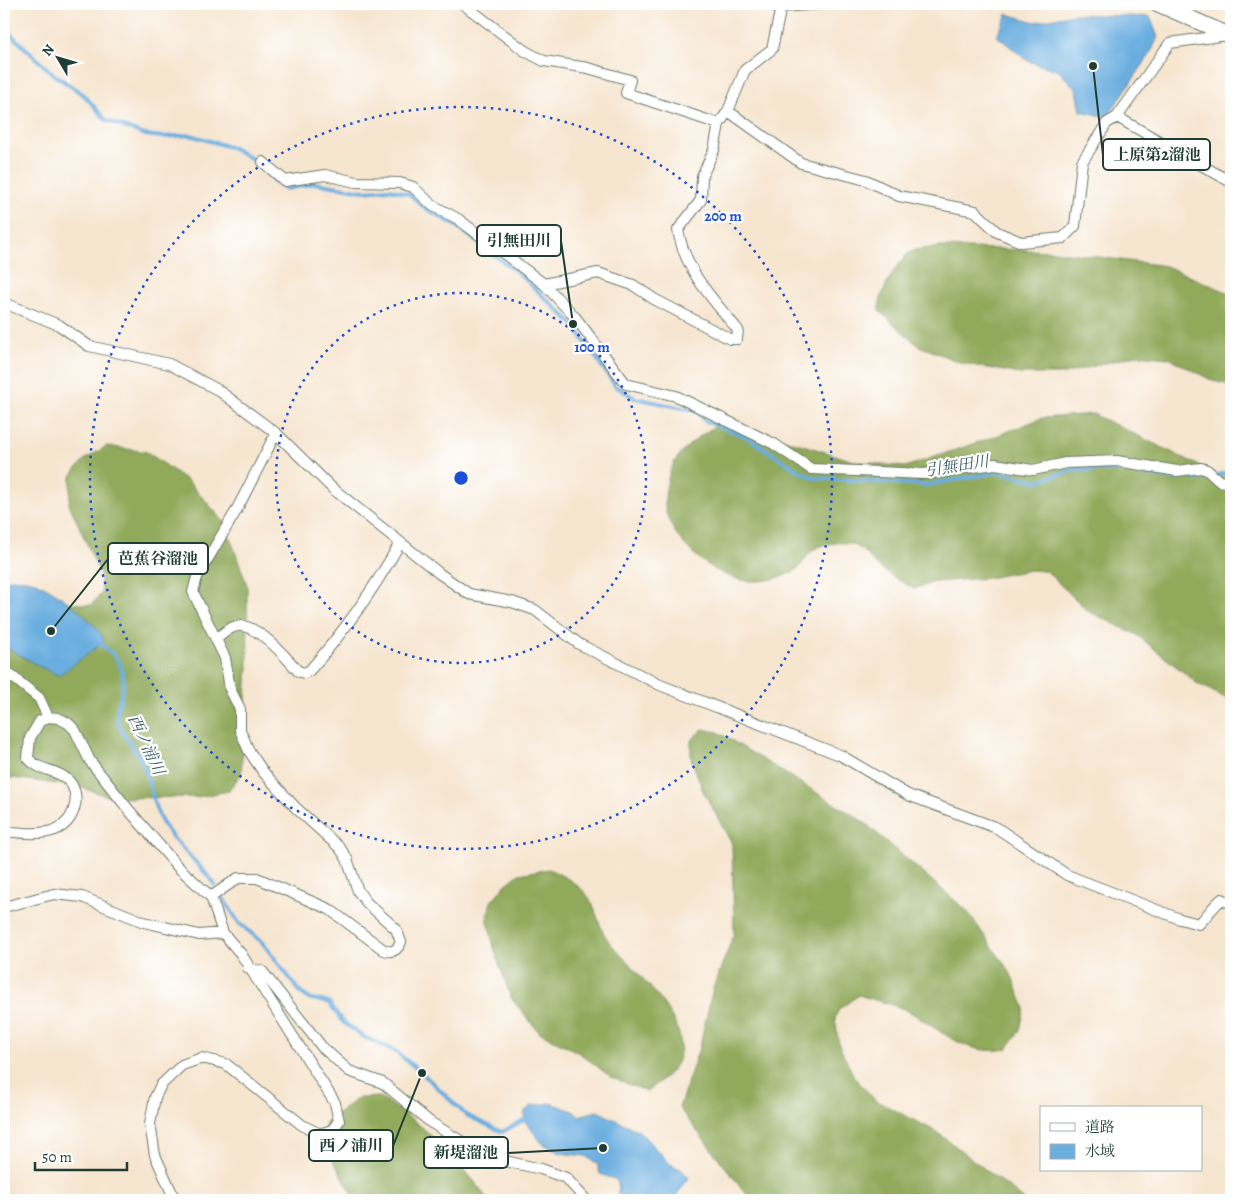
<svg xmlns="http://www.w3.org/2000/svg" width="1235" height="1204" font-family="Alegreya,'Noto Serif JP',serif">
<rect width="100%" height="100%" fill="#fff"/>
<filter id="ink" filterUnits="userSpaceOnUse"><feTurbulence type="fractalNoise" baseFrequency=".02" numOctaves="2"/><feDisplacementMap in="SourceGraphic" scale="10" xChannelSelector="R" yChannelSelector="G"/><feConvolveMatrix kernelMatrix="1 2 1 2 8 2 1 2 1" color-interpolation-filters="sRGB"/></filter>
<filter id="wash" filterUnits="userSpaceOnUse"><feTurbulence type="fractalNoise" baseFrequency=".0096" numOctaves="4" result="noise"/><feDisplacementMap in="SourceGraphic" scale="20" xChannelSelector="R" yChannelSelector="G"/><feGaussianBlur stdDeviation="1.12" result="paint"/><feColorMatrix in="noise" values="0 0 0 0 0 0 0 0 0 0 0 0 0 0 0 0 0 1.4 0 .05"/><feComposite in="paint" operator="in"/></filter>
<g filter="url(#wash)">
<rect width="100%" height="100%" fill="#f6e5cf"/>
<path fill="#90a95a" stroke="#587347" d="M942 247 1054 251 1166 266 1231 294V385L1213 381 1169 358 1136 355 1064 374H1020L962 363 919 346 879 311C877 297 900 254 915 250 923 248 934 248 942 247Z
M1093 414 1231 481V701L1198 684 1137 635 1088 611 1046 571 1030 570 988 578 934 582 914 589C902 582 890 575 879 567 866 557 864 546 847 543 836 542 819 544 811 552 806 557 802 565 797 569 785 578 764 582 749 581 717 579 674 544 666 512 663 500 667 478 672 467 681 448 702 434 719 424L781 438 854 461 905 467 991 438 1042 418Z
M107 446 147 452 188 481 225 523 247 585 248 668 241 775 228 791 198 797 114 798 79 787 12 778 4 780V585L70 603 91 605 102 593 100 573 69 504 71 476 84 460Z
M703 729 718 732 864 822 967 911 1010 972 1025 1008 1020 1030 1007 1049C966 1057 943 1031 910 1012 895 1004 875 1001 859 995L839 1009 835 1018 839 1045 854 1077 875 1100 937 1132 1025 1200H751L679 1108 700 1045 713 988 734 934 732 844 703 791 691 758V740Z
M549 869C563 876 580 884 589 898 597 911 599 928 608 940 630 969 701 1025 675 1066 668 1077 656 1084 646 1091L612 1078 581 1054 539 1032 511 998 495 952 487 917 491 902 504 886 519 874Z
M379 1097C421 1121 461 1161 488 1200H356L330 1155 323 1137 326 1122 358 1098Z"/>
<path fill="#6baee0" stroke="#45768a" d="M1007 14 1035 22 1074 14 1150 17 1158 37 1149 56 1107 117 1081 111 1077 90 1059 71 1028 61 997 36Z
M13 579C19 580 26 579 32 581 51 586 99 623 104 641L101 644 59 675C39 668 23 655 4 647V580Z
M550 1103 573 1111 579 1116 597 1111 639 1131 670 1164 682 1170 689 1178 673 1200H616L619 1188 617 1180 600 1174 597 1163 585 1156 560 1153 542 1143 524 1120 525 1111 532 1106Z"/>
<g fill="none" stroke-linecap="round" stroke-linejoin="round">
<path stroke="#6baee0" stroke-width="4" d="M4 28 53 74 84 95 106 120 145 135 163 137 190 135 233 148 257 162 276 182 287 189 314 183 364 191 390 189 409 194 426 209 452 223 518 273 573 324 615 386 635 398 697 411 705 421 745 436 799 471 815 478 926 485 998 472 1037 481 1073 470H1120L1176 479 1184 475 1197 479 1231 472
M97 643C114 650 125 667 123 685 122 697 115 708 117 719 120 733 134 747 140 759 152 781 151 807 165 827 179 849 201 864 215 885
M223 898 239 923 262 942 301 993 308 998 329 1003 343 1022 364 1037 395 1051 422 1073 466 1115 502 1132 524 1120H528"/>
</g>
</g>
<g filter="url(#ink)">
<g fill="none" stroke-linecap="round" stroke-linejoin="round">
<defs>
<path id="minor" d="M463 4 525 51 544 61 588 68 630 80 626 93 719 124
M821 4 781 7 772 49 745 70 728 111 801 163 866 180 899 196 975 211 997 232 1021 242 1063 238 1075 226 1082 162 1107 123 1117 117 1170 43 1227 35
M1117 117 1231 182
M263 162 285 181 325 175 356 182 400 183 413 187 432 205 458 219 544 284 575 317 626 384 676 396 774 444 811 469 924 474 995 464 1033 470 1066 463 1117 461 1177 471 1201 468 1207 470 1219 481 1231 483
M544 284 598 273 633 285 654 299 730 339H737L738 330C712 298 686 273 678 230L701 200 702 176 714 150 719 124 728 111
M4 303 59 325 89 346 169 364 218 390 276 433 332 488 440 574 469 594 512 602 535 610 579 644 660 685 840 755 908 795 997 828 1067 875 1180 919 1199 924C1208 915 1213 906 1222 899L1231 904
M217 638C223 634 229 627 237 626 257 623 286 657 298 671L304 673 309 671C344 632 374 589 400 543
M4 670 39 698 48 717
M4 831C30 834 68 840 75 805 77 796 74 786 68 780 56 768 39 772 28 758L30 738 40 721 48 717 58 718 68 723 75 730 90 761 128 809 178 867 211 897 223 933 241 954 335 1103 339 1121 332 1130 320 1134 302 1125 226 1064 202 1058 182 1065 161 1085 155 1097 150 1124 155 1155 175 1200
M211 897 238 878H257L329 909 384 950C392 953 397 951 401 942L396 929 367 903 358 891 347 859 340 848 296 808 264 773 249 751 240 730V709L230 689 225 658 193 592 197 577 236 511 276 433
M4 907 54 894 82 897 144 922 199 935 223 933
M248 968 262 971 322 1047 349 1071 383 1083 430 1122 487 1157 541 1169 566 1178 586 1200"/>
<path id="primary" d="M1158 4 1231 36"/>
</defs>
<use href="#minor" stroke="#6a786a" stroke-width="12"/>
<use href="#primary" stroke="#6a786a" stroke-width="17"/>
<use href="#minor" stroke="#fff" stroke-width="10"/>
<use href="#primary" stroke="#fff" stroke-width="15"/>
</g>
</g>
<g fill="none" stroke="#1d4ed8" stroke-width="2.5" stroke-dasharray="2.5 5">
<circle cx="461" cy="478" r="185"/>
<circle cx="461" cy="478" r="371"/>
</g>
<g text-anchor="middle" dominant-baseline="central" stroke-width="4.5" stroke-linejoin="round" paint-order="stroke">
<g font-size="16" font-style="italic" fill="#365f68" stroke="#fff">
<text transform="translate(957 466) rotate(-9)">引無田川</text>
<text transform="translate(146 745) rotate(65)">西ノ浦川</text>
</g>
</g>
<circle cx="461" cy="478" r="8" fill="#1d4ed8" stroke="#fff" stroke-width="2.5"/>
<g font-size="15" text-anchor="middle" font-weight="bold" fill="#1d4ed8" stroke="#fff" stroke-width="4.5" stroke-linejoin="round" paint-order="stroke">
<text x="723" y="221">200 m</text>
<text x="592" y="352">100 m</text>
</g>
<path fill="none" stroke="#1f3d34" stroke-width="2" d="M1093 66L1103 155M573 324L561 241M51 631L108 559M422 1073L393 1146M603 1148L508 1153"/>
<g fill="#1f3d34" stroke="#fff" stroke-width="2">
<circle cx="1093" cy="66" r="5"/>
<circle cx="573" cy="324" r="5"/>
<circle cx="51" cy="631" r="5"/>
<circle cx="422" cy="1073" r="5"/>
<circle cx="603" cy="1148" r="5"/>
</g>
<g fill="#fff" stroke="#1f3d34" stroke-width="2">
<rect x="1103" y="139" width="107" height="31" rx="5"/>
<rect x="477" y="225" width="84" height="31" rx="5"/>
<rect x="108" y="543" width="100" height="31" rx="5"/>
<rect x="309" y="1130" width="84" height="31" rx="5"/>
<rect x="424" y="1137" width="84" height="31" rx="5"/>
</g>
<g font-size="16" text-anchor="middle" font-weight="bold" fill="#1f3d34">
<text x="1157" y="160">上原第2溜池</text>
<text x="519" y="246">引無田川</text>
<text x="158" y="564">芭蕉谷溜池</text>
<text x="351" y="1151">西ノ浦川</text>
<text x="466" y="1158">新堤溜池</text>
</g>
<rect width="1235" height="1204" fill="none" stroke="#fff" stroke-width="20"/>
<rect x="1040" y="1106" width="162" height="65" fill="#ffffff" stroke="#a5b1ae"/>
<rect x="1050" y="1123" width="25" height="8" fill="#ffffff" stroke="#a5b1ae"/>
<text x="1085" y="1132" font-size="15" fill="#1f3d34">道路</text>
<rect x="1050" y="1144" width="25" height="15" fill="#6baee0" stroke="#a5b1ae"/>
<text x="1085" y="1156" font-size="15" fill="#1f3d34">水域</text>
<g transform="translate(58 58) rotate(308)" stroke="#ffffff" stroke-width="4" paint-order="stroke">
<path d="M0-4L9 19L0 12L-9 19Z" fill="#1f3d34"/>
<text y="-8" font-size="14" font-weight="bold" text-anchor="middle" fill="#1f3d34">N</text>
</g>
<path d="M35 1162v8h92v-8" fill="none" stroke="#1f3d34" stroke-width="2.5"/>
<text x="42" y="1162" font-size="15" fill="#1f3d34" stroke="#ffffff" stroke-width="4" paint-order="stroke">50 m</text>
</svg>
